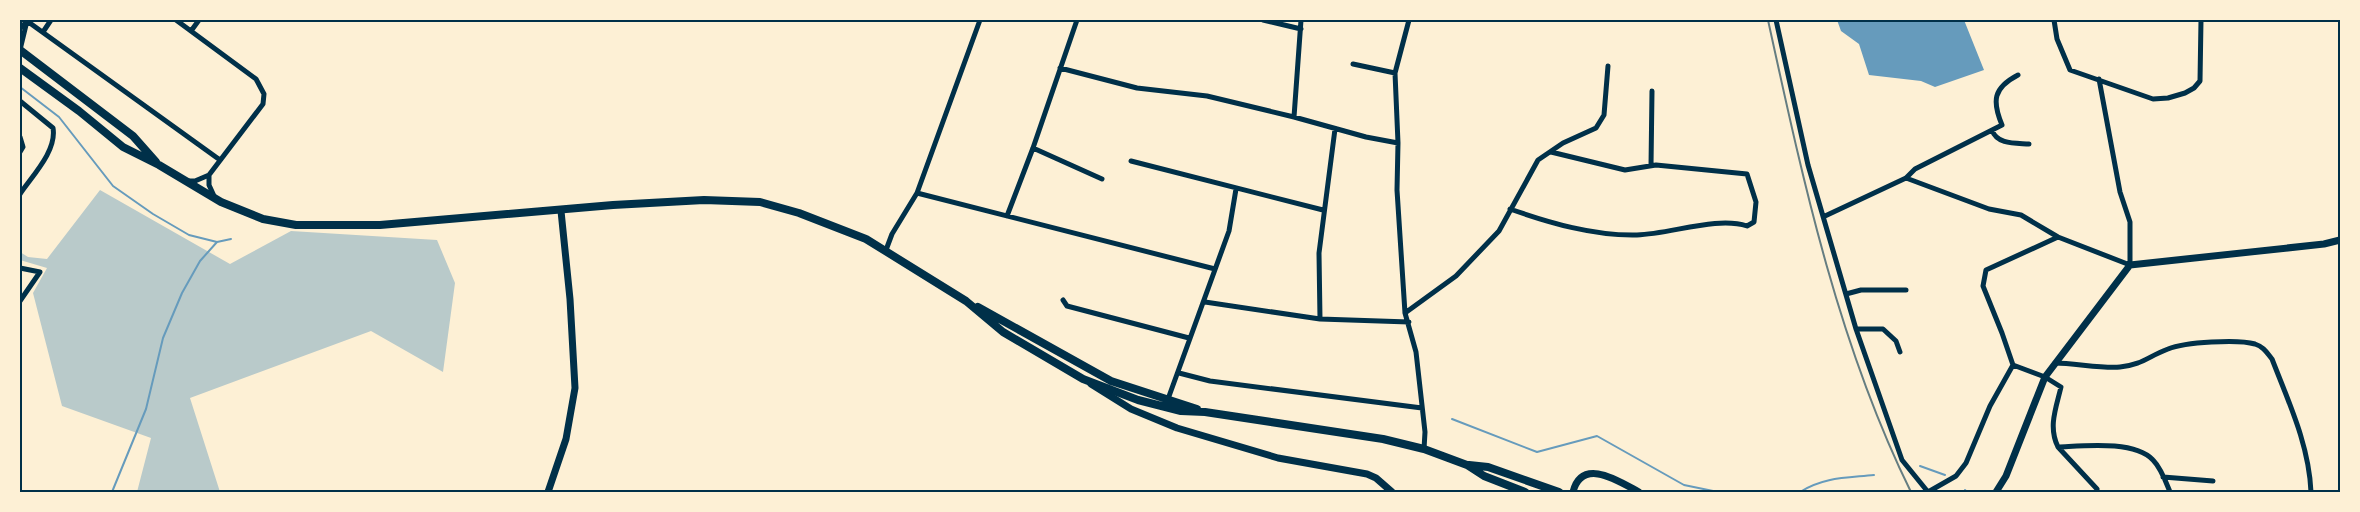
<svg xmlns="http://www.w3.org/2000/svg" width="2360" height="512" font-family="'Noto Sans',sans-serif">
<rect width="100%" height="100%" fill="#fdf0d5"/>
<path fill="#b9caca" d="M100 190 230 264 291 231 437 240 455 283 443 372 371 331 190 398 220 492H137L151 438 62 406 33 293 47 268 20 260V252L28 257 47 259Z"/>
<path fill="#669bbc" d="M1837 20H1964L1984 70 1935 87 1921 81 1869 75 1859 44 1841 31Z"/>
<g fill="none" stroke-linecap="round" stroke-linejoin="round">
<path stroke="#669bbc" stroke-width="2" d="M20 87 59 117 113 186 153 214 189 235 217 242
M1452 419 1537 452 1597 436 1684 485 1718 492
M1920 466 1945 475
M1965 490 1967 492
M112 492 146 409 163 338 182 293 200 261 217 242 231 239
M1800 492C1824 477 1846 478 1874 475"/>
<path stroke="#003049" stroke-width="5" d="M176 20 256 79 264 94 263 104 209 175 195 181H188
M1263 20 1301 29
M1409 20 1395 73 1398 143 1397 190 1405 313 1416 352 1425 432 1424 449
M1776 20 1808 165 1856 329 1902 460 1928 492 1956 476 1966 463 1990 406 2013 365 2045 377 2061 387C2056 408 2048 427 2058 447 2083 446 2134 440 2153 460 2161 468 2166 482 2170 492
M2054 20 2057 39 2070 70 2153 99 2168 98 2185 93 2194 88 2200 81 2201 20
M27 21 220 160
M20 28 28 21
M191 31 199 20
M43 32 51 20
M20 50 27 21
M1353 64 1395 73
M1060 68 1137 88 1207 96 1294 117 1366 137 1398 143
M20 101 53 128C57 151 32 176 20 194
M1294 117 1301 20
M1992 130C1997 145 2016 143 2029 144
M20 137 23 147 20 152
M1033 148 1102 179
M1131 161 1323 210
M1651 166 1652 91
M209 175V185L214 196
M1906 178 1989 209 2021 215 2058 237 2130 265V222L2120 192 2099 79
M917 193 1215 269
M1510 209C1550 223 1594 236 1637 235 1671 234 1717 216 1747 226L1754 222 1756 202 1747 174 1656 165 1625 170 1551 152
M1007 216 1033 148 1077 20
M1825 216 1906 178 1915 169 2002 125C1992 101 1993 88 2018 75
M886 250 892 234 917 193 980 20
M20 268 40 272 20 301
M1846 294 1861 290H1906
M1063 300 1067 306 1189 338
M1205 302 1320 319 1409 322
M1405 313 1456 276 1499 231 1538 160 1563 143 1596 128 1604 115 1608 66
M1320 319 1319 253 1335 129
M1856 329H1883L1896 341 1900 352
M2055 363C2074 363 2104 369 2120 367 2142 365 2149 356 2168 349 2185 342 2238 339 2255 344 2264 347 2267 353 2272 359 2289 403 2309 445 2311 492
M2013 365 2002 333 1983 286 1986 270 2058 237
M1179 373 1210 381 1422 408
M1168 399 1229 231 1236 189
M2058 447 2097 489
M2163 477 2213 481"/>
<path stroke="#003049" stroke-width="7" d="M1091 384 1131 409 1177 428 1278 458 1367 474 1376 478 1392 492
M548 492 566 439 575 388 570 299 561 211
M1573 492C1582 456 1620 482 1639 492
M1996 492 2006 476 2045 377 2130 265 2324 244 2340 240"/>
<path stroke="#003049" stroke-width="8" d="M20 50 133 136 156 162
M20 68 79 111 123 147 159 165 221 202 263 219 296 225H380L613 205 704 200 760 202 799 213 866 239 966 301 1003 332 1083 379 1138 400 1181 411 1205 412 1383 439 1424 449 1467 465 1484 476 1525 492
M978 307 1111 381 1197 409
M1469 465 1488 467 1559 492"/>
<path stroke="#657d81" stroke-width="2" d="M1768 20C1803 180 1838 344 1911 492"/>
</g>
<rect width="2360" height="512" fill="none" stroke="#fdf0d5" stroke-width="42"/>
<rect x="21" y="21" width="2318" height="470" fill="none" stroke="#003049" stroke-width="2"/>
</svg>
